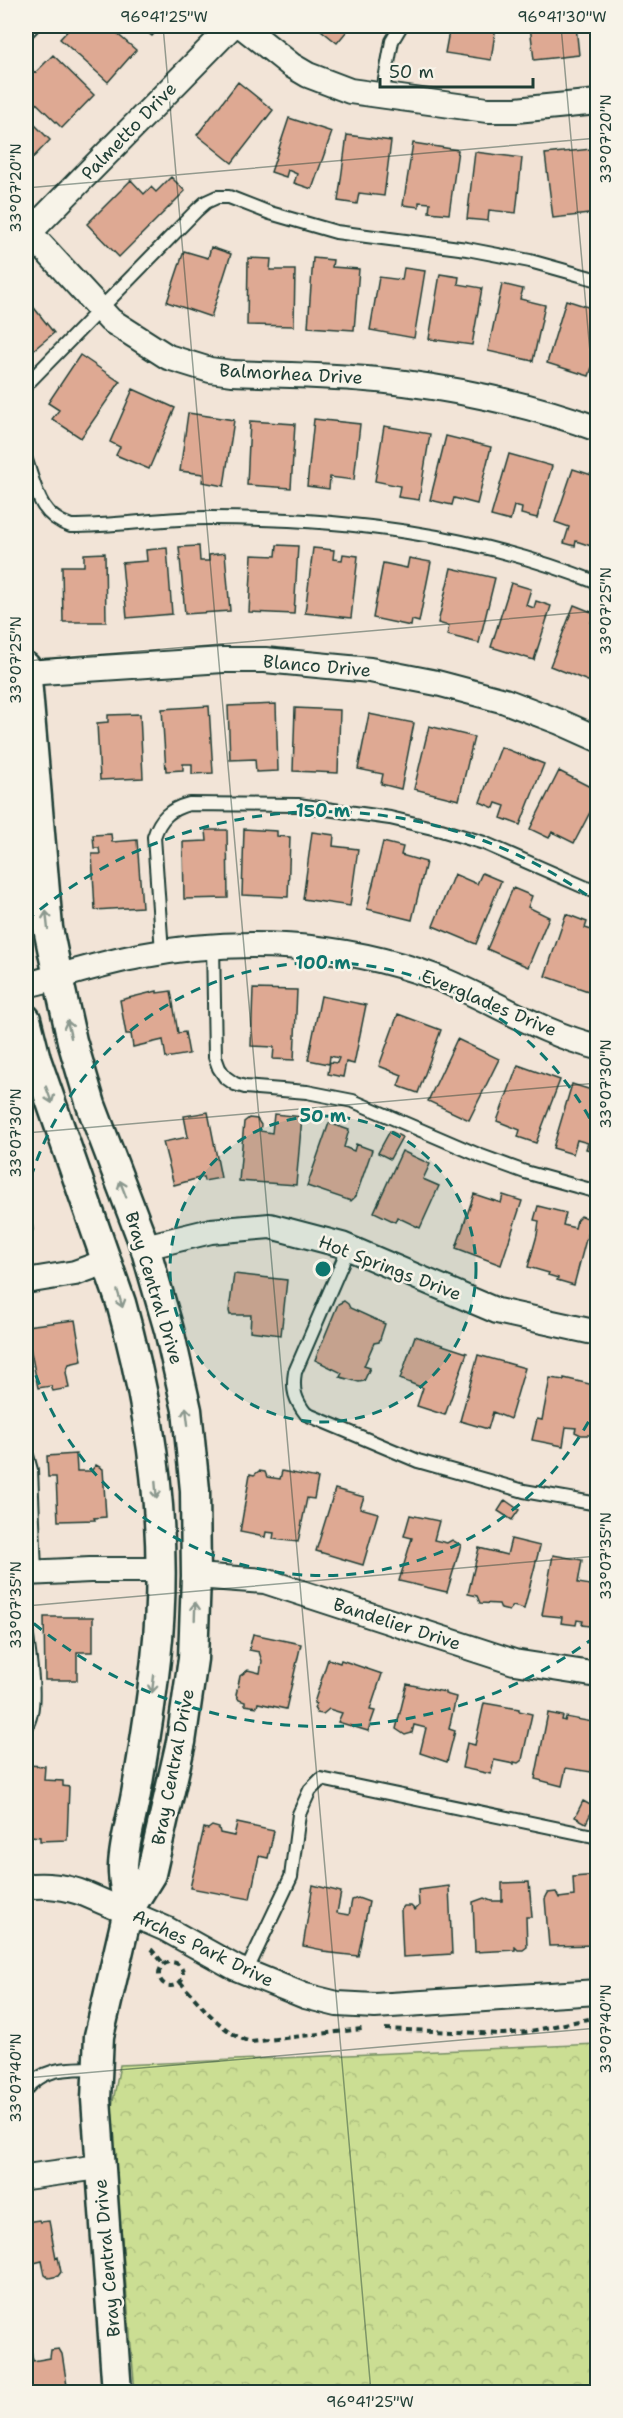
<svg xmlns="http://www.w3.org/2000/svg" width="623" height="2418" font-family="'Shantell Sans',sans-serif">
<defs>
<pattern id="forest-crowns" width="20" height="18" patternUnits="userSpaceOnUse" patternTransform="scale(1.5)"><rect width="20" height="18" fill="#cbde93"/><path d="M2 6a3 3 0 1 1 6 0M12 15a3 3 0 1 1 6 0" fill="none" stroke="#aebf7f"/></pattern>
</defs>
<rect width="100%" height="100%" fill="#f2e4d7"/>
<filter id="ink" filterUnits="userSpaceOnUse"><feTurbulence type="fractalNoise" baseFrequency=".0167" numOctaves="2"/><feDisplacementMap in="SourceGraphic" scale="12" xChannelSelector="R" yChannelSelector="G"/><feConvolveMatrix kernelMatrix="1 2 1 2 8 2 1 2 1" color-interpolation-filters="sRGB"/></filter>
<g filter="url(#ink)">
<path fill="url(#forest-crowns)" stroke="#758e64" stroke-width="1.5" d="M597 2044V2392H135L111 2112 120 2065Z"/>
<path fill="#dea993" stroke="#1f3d34" stroke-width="1.5" d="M72 26H108L136 50 108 82 60 39Z
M139 26H161L152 36Z
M316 26H345L343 28 347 31 337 43Z
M450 26H496L491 60 445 53Z
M530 26H576L579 55 534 60Z
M53 55 94 95 62 128 26 93V73L30 68 35 73Z
M238 82 273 110 232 163 197 135Z
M26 116 50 140 26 165Z
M289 118 332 132 312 189 294 183 297 174 288 170 286 177 271 172Z
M347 135 391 141 384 196 359 193 357 204 338 201Z
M413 143 458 150 449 214 429 212 430 203 419 202V207L403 205Z
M591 149 598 213 553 218 545 154Z
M475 152 522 158 516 213 489 210 488 221 467 219Z
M171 177 185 191 119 257 87 224 131 180 144 194 151 187 156 192Z
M211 247 231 254 211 317 167 302 184 251 208 258Z
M248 258 271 259 270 270H295L294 326 247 325Z
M313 258 333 260 332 267 359 269 354 330 308 327Z
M404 268 425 271 414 338 370 330 379 277 402 280Z
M440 274 459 277 458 284 482 288 472 345 429 339Z
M502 284 523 289 520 299 545 305 533 361 488 351Z
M27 299 54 333 26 356V300Z
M566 300 597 310 594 319 598 320V350L589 376 547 363Z
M80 355 120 382 81 438 52 419 59 410 48 403Z
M133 389 175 408 149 469 116 455 120 447 110 442Z
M188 413 234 420 224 486 202 482 203 474 180 471Z
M314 419 360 424 354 480 330 477 329 489 307 486Z
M250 421 295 424 291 488 247 485Z
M384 426 430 434 419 500 398 497 400 486 375 481Z
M446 436 491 447 477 504 454 498 452 505 430 500Z
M509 454 552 466 537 518 521 514 522 508 514 506 510 521 491 516Z
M573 469 598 477V535L594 547 576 541 575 546 564 543 569 527 555 522Z
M277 545 298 546 294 614 249 612 252 555 276 556Z
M199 546 200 561H209V555L225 553 230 611 185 614 179 547Z
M167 548 172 614 127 618 122 563 147 561 146 550Z
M313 548 334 550 333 559 342 560 343 554 358 556 351 618 305 613Z
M105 553 106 622H63L62 566H84V554Z
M409 558 431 562 419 622 412 620 411 626 373 618 383 563 407 568Z
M451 568 495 578 479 643 447 635 449 626 438 623Z
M511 583 531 589 526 605 534 608 536 601 551 606 534 660 491 647Z
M574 605 594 613 591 623 598 626V670L593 683 550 666Z
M276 704 278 771 256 772 255 759 230 760 228 706Z
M209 706 213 773 192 774V764H183V770L166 771 162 709Z
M295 708 340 710 338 773 293 771Z
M140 714 143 778 100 780 97 723 108 722V715Z
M369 714 414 723 401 789 381 784 383 774 358 769Z
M429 726 474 737 459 800 414 789Z
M501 747 544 764 520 825 501 818 505 806 496 803 494 808 480 802Z
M559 771 598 791V797L574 843 552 832 549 838 530 829Z
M244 829 277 831V836L290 837 288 897 242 895Z
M206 830H227L228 898 184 899 183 842 207 841Z
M312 832 334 835 333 846 358 849 350 906 303 899Z
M111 834 112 842 137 840 142 907 95 910 92 854H100L99 848H94L93 835Z
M383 842 403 847 401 855 426 862 412 920 367 909Z
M482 873 501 881 476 944 433 926 454 874 477 884Z
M513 888 532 896 528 907 549 917 528 967 487 949Z
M566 914 587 922 585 928 598 932V964L588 991 545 976Z
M253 989 297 990 294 1060 273 1059 274 1047 251 1046Z
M157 991V993L171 991 178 1033 185 1032 189 1054 166 1058 163 1040 133 1047 131 1034H126L120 1000Z
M321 996 366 1005 354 1064 346 1062 343 1077 328 1074 330 1062 337 1063 339 1058 330 1056 329 1064 308 1060Z
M398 1014 441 1030 418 1093 398 1086 402 1075 379 1066Z
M457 1039 499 1059 469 1120 428 1101Z
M518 1065 560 1080 536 1143 518 1137 520 1130 497 1121Z
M572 1084 598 1092V1152L586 1149 588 1143 577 1140 573 1154 553 1148Z
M208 1112 221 1178 204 1181 203 1177 174 1185 163 1142 188 1137 184 1116Z
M274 1114 302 1117 296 1185 239 1181 244 1122 249 1118 257 1119 261 1125 260 1131 272 1133Z
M329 1123 349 1130 344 1147 354 1151 356 1144 372 1150 356 1196 351 1201 307 1186Z
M390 1131 402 1137 390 1159 378 1153Z
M402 1151 430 1164 423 1179 439 1186 420 1228 397 1217 395 1222 374 1212Z
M26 1173 33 1230 26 1231Z
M474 1194 501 1203 503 1195 522 1201 501 1265 456 1248Z
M538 1206 566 1213 563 1225 575 1228 577 1220 581 1216 588 1218 590 1224 574 1285 557 1280 558 1278 548 1275 549 1273 528 1267 537 1235 539 1221 534 1220Z
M234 1274 287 1280 281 1335 250 1331 251 1315H230L229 1311Z
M344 1301 348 1304 350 1308 385 1324 379 1342 374 1343 364 1366 370 1368 364 1381 359 1382 340 1377 342 1373 315 1360 338 1304Z
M75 1320 82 1361 69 1364 66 1372 69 1388 53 1391 51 1386 38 1388 26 1326Z
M415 1336 467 1353 445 1415 417 1406 423 1388 400 1379Z
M478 1355 525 1368 510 1419 493 1412 488 1429 460 1421Z
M550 1378 564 1380V1378L598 1386V1411L593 1435H581L575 1432 576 1428 566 1427 563 1446 532 1440 537 1419 542 1420Z
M76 1454 77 1471H91L96 1465 103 1469 106 1517 94 1518 95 1520 58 1521 56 1477H48L47 1456Z
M259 1471 265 1472 267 1477 280 1479 282 1471 318 1478 314 1499 307 1498 298 1542 273 1539 274 1533 266 1532 265 1537 240 1532 250 1474 254 1475Z
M335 1489 364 1497 360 1508 378 1513 363 1565 316 1551Z
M505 1500 519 1510 512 1520 498 1511Z
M410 1515 439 1521 434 1540 447 1543 452 1540 461 1545 447 1592 399 1581 412 1538 404 1536Z
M511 1539 540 1546 524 1609 513 1606 509 1611 501 1609 499 1604 480 1603 477 1596 468 1594 479 1548 507 1555Z
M553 1555 582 1560 578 1583 590 1585 592 1571 598 1568 597 1627 582 1625 583 1621 577 1620 576 1625 561 1623 562 1617 542 1615Z
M44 1617H93V1652H77V1680H45Z
M253 1634 301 1644 286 1709 258 1703 257 1707 245 1705V1702L239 1700 236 1695 240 1676 248 1670 260 1673 262 1661 259 1652 249 1650Z
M328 1659 340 1663 341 1660 382 1674 370 1710 375 1711 368 1731 338 1722 342 1713 329 1709 323 1714 317 1713 314 1708 316 1704 314 1703Z
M407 1684 445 1692V1694L456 1697 449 1729 455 1731 447 1762 420 1753 426 1728 414 1725 412 1733 405 1735 396 1729Z
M484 1703 519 1709V1711L532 1714 522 1760 518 1763 514 1762V1764L494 1760 491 1774 462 1768 467 1743 475 1745Z
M548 1713 563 1716 562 1720 565 1721 566 1717 598 1723V1738L591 1772 566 1768 562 1786 535 1779Z
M26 1765 45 1766 44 1780 63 1781V1786L69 1787 67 1840 40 1841V1837L31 1836V1840H26Z
M583 1801 594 1807 586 1823 575 1817Z
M237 1823 274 1831 268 1858 259 1856 250 1899 190 1888 204 1828 208 1829 212 1826 219 1828 220 1833 234 1836Z
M598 1875V1897H594L598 1945 549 1946 545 1899 548 1893 556 1892 559 1898 574 1896 573 1877Z
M529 1882 532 1917H526L527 1947 523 1950H518L515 1947V1950L475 1952 473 1902 484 1898 491 1901H502V1883Z
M313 1885 341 1892 337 1913 349 1915 352 1900 358 1898 369 1902 358 1956 323 1952V1950L303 1946Z
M449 1886 452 1954 403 1957 401 1910 404 1906H411L415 1910 419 1906 418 1890Z
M39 2220 40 2222 49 2221 56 2258 58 2257 61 2272 58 2276 49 2278 45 2275 42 2261 30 2264 34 2285 26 2287V2222Z
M59 2349 62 2354 68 2392H26V2351L31 2350 33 2361 50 2358 51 2350Z"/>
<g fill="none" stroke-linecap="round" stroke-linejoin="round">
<defs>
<path id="service" d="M26 33 33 26
M382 96 392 41 401 26
M26 385 197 210 206 202 217 197H229L270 213 336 232 467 249 530 261 598 280
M26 460C36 489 39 516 71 526 117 526 163 518 208 518 342 518 472 533 598 583
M213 945 215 1057 219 1068 225 1077 235 1084 245 1087 307 1092 353 1101 481 1156 525 1172 598 1192
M162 952 154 837C160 818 170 809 189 804L298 805 390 818 441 830 484 843 598 893
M349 1247 295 1372C292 1390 295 1400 306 1414L418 1461 524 1491 598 1504
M26 1452 31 1470 35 1572
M26 1628C28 1653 40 1705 26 1726
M246 1972 291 1877 299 1814 310 1790 321 1779 598 1837
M26 2090C44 2066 69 2069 97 2068"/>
<path id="minor" d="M242 26 291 65 308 75 350 91 487 110H516L598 102
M29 232 110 320 168 357 210 370 232 373C280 375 330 375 378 380 450 387 530 404 598 429
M26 236 232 26
M26 673 223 660H265L370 670 437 683 505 701 560 722 598 739
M26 985C64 976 101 963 140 956 238 937 341 942 435 977 490 998 539 1033 598 1047
M145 1247 211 1231 270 1226 342 1245 497 1311 598 1333
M26 1281 75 1273 108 1261
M26 1573 90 1570H160
M196 1576 265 1581 514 1662 598 1675
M26 1887C44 1884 68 1887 85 1894L166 1929 236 1968 305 1996 337 2004 375 2006 598 1992
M26 2177 99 2167"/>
<path id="tertiary" d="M26 667 48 928 58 977 72 1041 91 1105 145 1247 169 1330 187 1410 195 1490 196 1576 193 1659 181 1742 151 1874 128 1911 99 2036 96 2099 117 2392
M26 1019 36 1059 121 1303C153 1417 169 1540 156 1659 151 1704 144 1749 136 1794 132 1817 124 1842 123 1866 122 1880 127 1896 128 1911"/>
</defs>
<use href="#service" stroke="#1f3d34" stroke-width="16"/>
<use href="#minor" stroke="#1f3d34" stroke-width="28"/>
<use href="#tertiary" stroke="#1f3d34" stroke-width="33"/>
<path stroke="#1f3d34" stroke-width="4" stroke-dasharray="6 4.5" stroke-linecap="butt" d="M151 1949 164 1964
M159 1974a12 12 0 1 1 24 0a12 12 0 1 1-24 0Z
M180 1982C200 2003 222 2034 251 2042L362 2029
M385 2029 503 2034 526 2032 598 2017"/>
<use href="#service" stroke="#f7f3e8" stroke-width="12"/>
<use href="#minor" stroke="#f7f3e8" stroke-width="24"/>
<use href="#tertiary" stroke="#f7f3e8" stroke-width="28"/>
</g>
<defs><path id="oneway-shaft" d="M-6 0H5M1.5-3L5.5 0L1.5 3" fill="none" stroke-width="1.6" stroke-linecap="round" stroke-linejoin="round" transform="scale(1.5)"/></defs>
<g stroke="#8b988e">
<use href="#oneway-shaft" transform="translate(47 920) rotate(-96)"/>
<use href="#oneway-shaft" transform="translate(69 1029) rotate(-103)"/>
<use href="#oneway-shaft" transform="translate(49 1095) rotate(70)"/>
<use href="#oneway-shaft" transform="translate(123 1189) rotate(-111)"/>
<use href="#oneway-shaft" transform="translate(120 1299) rotate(73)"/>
<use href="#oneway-shaft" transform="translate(187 1416) rotate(-97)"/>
<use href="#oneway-shaft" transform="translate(156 1490) rotate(85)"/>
<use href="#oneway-shaft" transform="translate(195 1611) rotate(-88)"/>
<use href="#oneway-shaft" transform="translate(153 1684) rotate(97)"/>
</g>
</g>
<path fill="none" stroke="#1f3d34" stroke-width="1.5" stroke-opacity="0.45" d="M163 26 371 2392M561 26 598 442M26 188 598 138M26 661 598 611M26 1133 598 1083M26 1606 598 1556M26 2078 598 2028"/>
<circle cx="323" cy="1269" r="153" fill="#0f766e" fill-opacity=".12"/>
<g fill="none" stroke="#0f766e" stroke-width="3" stroke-dasharray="10 8">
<circle cx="323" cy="1269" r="153"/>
<path d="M597 1406A306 306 0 0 1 26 1343M26 1195A306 306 0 0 1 597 1132"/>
<path d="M595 1637A458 458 0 0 1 26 1617M26 921A458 458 0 0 1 595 901"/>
</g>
<g text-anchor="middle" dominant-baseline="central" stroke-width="5" stroke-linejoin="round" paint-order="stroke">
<g font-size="18" fill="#1f3d34" stroke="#f7f3e8">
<text transform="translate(129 131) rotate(-46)">Palmetto Drive</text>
<text transform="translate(291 374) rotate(3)">Balmorhea Drive</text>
<text transform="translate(317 666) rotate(5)">Blanco Drive</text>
<text transform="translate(489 1003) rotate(23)">Everglades Drive</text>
<text transform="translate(390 1268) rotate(21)">Hot Springs Drive</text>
<text transform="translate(154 1288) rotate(73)">Bray Central Drive</text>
<text transform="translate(397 1624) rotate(18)">Bandelier Drive</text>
<text transform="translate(173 1767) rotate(-79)">Bray Central Drive</text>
<text transform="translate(203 1948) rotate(26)">Arches Park Drive</text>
<text transform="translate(107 2258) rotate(-95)">Bray Central Drive</text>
</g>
</g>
<circle cx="323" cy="1269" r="9" fill="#0f766e" stroke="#f7f3e8" stroke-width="3"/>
<g font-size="18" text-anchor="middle" font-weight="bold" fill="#0f766e" stroke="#f7f3e8" stroke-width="5" stroke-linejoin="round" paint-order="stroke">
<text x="323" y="817">150 m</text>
<text x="323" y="969">100 m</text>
<text x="323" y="1122">50 m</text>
</g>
<rect width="623" height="2418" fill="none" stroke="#f7f3e8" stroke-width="66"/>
<path d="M380 78v9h153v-9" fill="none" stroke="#1f3d34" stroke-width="3"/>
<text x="389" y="78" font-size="18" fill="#1f3d34" stroke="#f7f3e8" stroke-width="4.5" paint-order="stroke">50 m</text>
<rect x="33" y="33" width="557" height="2352" fill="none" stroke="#1f3d34" stroke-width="2"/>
<g font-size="15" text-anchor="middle" fill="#1f3d34">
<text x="164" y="22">96°41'25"W</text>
<text x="562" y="22">96°41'30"W</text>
<text transform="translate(606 139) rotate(-90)" y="5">33°07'20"N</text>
<text transform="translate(16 188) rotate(-90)" y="5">33°07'20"N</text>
<text transform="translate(606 611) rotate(-90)" y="5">33°07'25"N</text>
<text transform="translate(16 660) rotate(-90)" y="5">33°07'25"N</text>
<text transform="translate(606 1084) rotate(-90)" y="5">33°07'30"N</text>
<text transform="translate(16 1133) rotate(-90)" y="5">33°07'30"N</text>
<text transform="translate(606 1556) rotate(-90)" y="5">33°07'35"N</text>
<text transform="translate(16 1605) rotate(-90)" y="5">33°07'35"N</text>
<text transform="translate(606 2029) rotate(-90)" y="5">33°07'40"N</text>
<text transform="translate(16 2078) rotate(-90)" y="5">33°07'40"N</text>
<text x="370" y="2407">96°41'25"W</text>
</g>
</svg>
